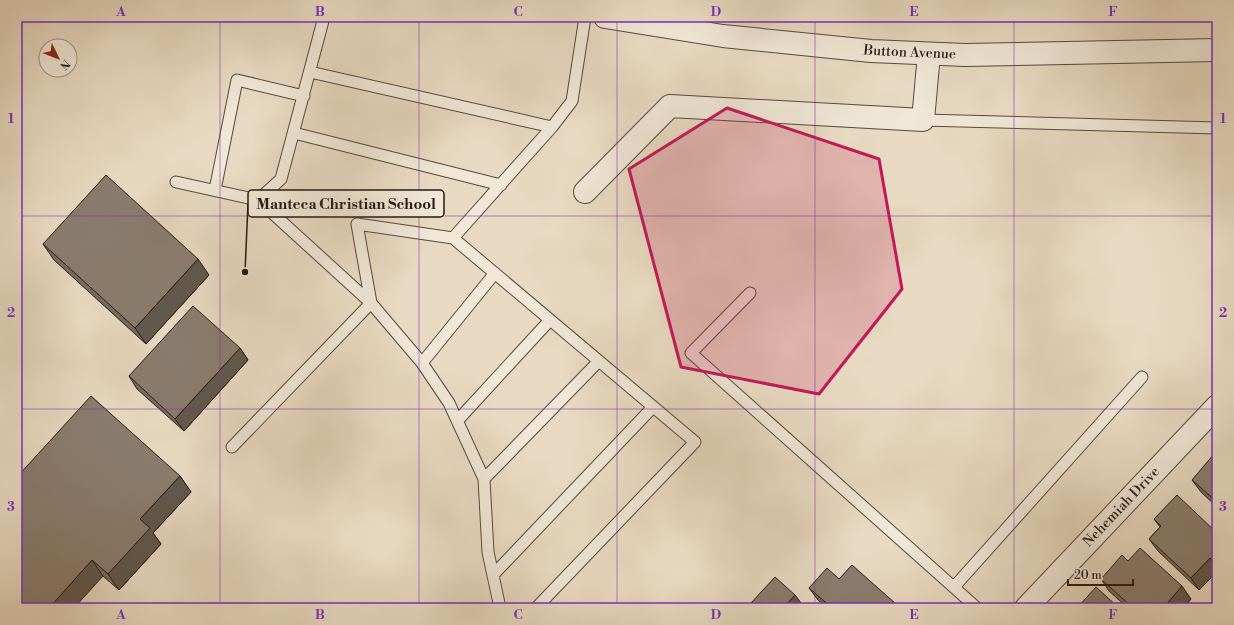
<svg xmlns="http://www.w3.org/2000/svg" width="1234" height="625" font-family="'Libre Bodoni',serif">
<rect width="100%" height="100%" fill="#e8dac2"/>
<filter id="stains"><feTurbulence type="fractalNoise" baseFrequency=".005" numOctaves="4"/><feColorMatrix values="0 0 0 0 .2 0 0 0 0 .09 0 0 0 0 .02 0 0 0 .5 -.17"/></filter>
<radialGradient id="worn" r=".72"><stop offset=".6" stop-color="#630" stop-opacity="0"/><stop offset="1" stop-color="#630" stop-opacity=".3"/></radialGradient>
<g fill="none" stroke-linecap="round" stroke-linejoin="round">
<defs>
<path id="service" d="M310 72 552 127
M923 120 1217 128
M294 133 501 185
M176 182 258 200 371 303
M215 190 237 80 304 96
M258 200 281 179 324 17
M750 293 691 353 977 608
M371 303 357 224 453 238
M422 363 495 273
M458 420 550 320
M232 447 371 303 422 363 449 403 484 479 488 552 500 608
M484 479 599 361
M493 575 653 407
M954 587 1142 377
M536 608 695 442 453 238 552 127 572 101 585 17"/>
<path id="minor" d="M585 192 670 106 923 120 929 54"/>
<g id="tertiary">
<path id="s1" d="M605 17 723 36 871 51 965 55 1217 50"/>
<path id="s2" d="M1026 608 1217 406"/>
</g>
</defs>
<use href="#service" stroke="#56493f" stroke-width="13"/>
<use href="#minor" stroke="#56493f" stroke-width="24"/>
<use href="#tertiary" stroke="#56493f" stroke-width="24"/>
<use href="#service" stroke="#f0e7d7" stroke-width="11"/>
<use href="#minor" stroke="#f0e7d7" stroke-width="22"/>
<use href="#tertiary" stroke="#f0e7d7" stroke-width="22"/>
</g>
<path fill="#776c5f" stroke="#251913" d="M43 244 209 275 146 344 54 260Z
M240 348 248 360 184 431 137 389 129 376Z
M1217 457V507L1201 492 1192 480Z
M180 476 191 492 153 533 161 544 119 590 103 576 17 608Z
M1154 519 1217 533V572L1199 590 1158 551 1149 539 1160 527Z
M1128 561 1191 599 1183 608H1128L1109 591 1101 579Z
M839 579 896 604 899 608H827L818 600 809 588Z"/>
<path fill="#61584d" stroke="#251913" d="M198 259 209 275 146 344 135 328Z
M240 348 248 360 184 431 175 419Z
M180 476 191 492 153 533 161 544 119 590 108 574 140 519Z
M1210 558 1217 568V572L1199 590 1191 578Z
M92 560 103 576 74 608H49Z
M1182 586 1191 599 1183 608H1163Z
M795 595 801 603 797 608H783Z
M896 604 899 608H892Z"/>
<path fill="#8a7d6e" stroke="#251913" d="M106 175 198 259 135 328 43 244Z
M193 306 240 348 175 419 129 376Z
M91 396 180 476 140 519 150 528 108 574 92 560 49 608H17V477Z
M1214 454 1217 457V502L1192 480Z
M1177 495 1217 533V563L1216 564 1210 558 1191 578 1149 539 1161 526 1154 519Z
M1140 548 1182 586 1163 608H1133L1101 579 1122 555 1128 561Z
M852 565 896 604 892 608H832L809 588 827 568 839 579Z
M775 577 795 595 783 608H756L751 603Z
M1096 587 1119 608H1077Z"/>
<path fill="#c2185b" fill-opacity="0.2" stroke="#c2185b" stroke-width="3" stroke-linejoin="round" d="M727 108 879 159 902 289 819 394 681 367 629 169Z"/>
<path fill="none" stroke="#7b2cbf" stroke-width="1" stroke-opacity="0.55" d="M220 17V608M419 17V608M617 17V608M815 17V608M1014 17V608M17 216H1217M17 409H1217"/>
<g text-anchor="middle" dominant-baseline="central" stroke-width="3.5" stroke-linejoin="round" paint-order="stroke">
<g font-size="14" fill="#251913" stroke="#f0e7d7">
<text stroke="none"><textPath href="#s1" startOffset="307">Button Avenue</textPath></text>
<text stroke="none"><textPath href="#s2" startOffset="139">Nehemiah Drive</textPath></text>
</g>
</g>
<path fill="none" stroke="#251913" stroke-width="1.5" d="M245 272L248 204"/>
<circle fill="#251913" stroke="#f0e7d7" stroke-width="1.5" cx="245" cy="272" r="4"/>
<rect fill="#f0e7d7" stroke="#251913" stroke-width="1.5" x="248" y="190" width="196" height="27" rx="4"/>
<g font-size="15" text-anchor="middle" font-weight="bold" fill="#251913">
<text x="346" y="209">Manteca Christian School</text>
</g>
<rect width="1234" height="625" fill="none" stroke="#e8dac2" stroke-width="44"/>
<g transform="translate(58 58) rotate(133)"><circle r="19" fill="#f0e7d7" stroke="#9f9589"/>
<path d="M0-3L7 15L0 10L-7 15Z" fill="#8f2418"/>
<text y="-6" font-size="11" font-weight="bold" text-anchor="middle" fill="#251913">N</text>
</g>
<path d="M1068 579v6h65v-6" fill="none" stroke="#251913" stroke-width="2"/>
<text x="1074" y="579" font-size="12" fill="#251913" stroke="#f0e7d7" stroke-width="3" paint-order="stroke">20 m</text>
<rect x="22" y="22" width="1190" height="581" fill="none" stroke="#7b2cbf" stroke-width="1.5"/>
<g font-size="13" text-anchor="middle" font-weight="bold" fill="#7b2cbf">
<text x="121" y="16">A</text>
<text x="320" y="16">B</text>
<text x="518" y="16">C</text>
<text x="716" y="16">D</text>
<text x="914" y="16">E</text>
<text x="1113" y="16">F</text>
<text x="11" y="123">1</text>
<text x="1223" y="123">1</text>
<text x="11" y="317">2</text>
<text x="1223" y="317">2</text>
<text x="11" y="511">3</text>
<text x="1223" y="511">3</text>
<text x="121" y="619">A</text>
<text x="320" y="619">B</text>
<text x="518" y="619">C</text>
<text x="716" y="619">D</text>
<text x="914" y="619">E</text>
<text x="1113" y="619">F</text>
</g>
<rect width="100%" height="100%" filter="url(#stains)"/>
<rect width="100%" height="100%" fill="url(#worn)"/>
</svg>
